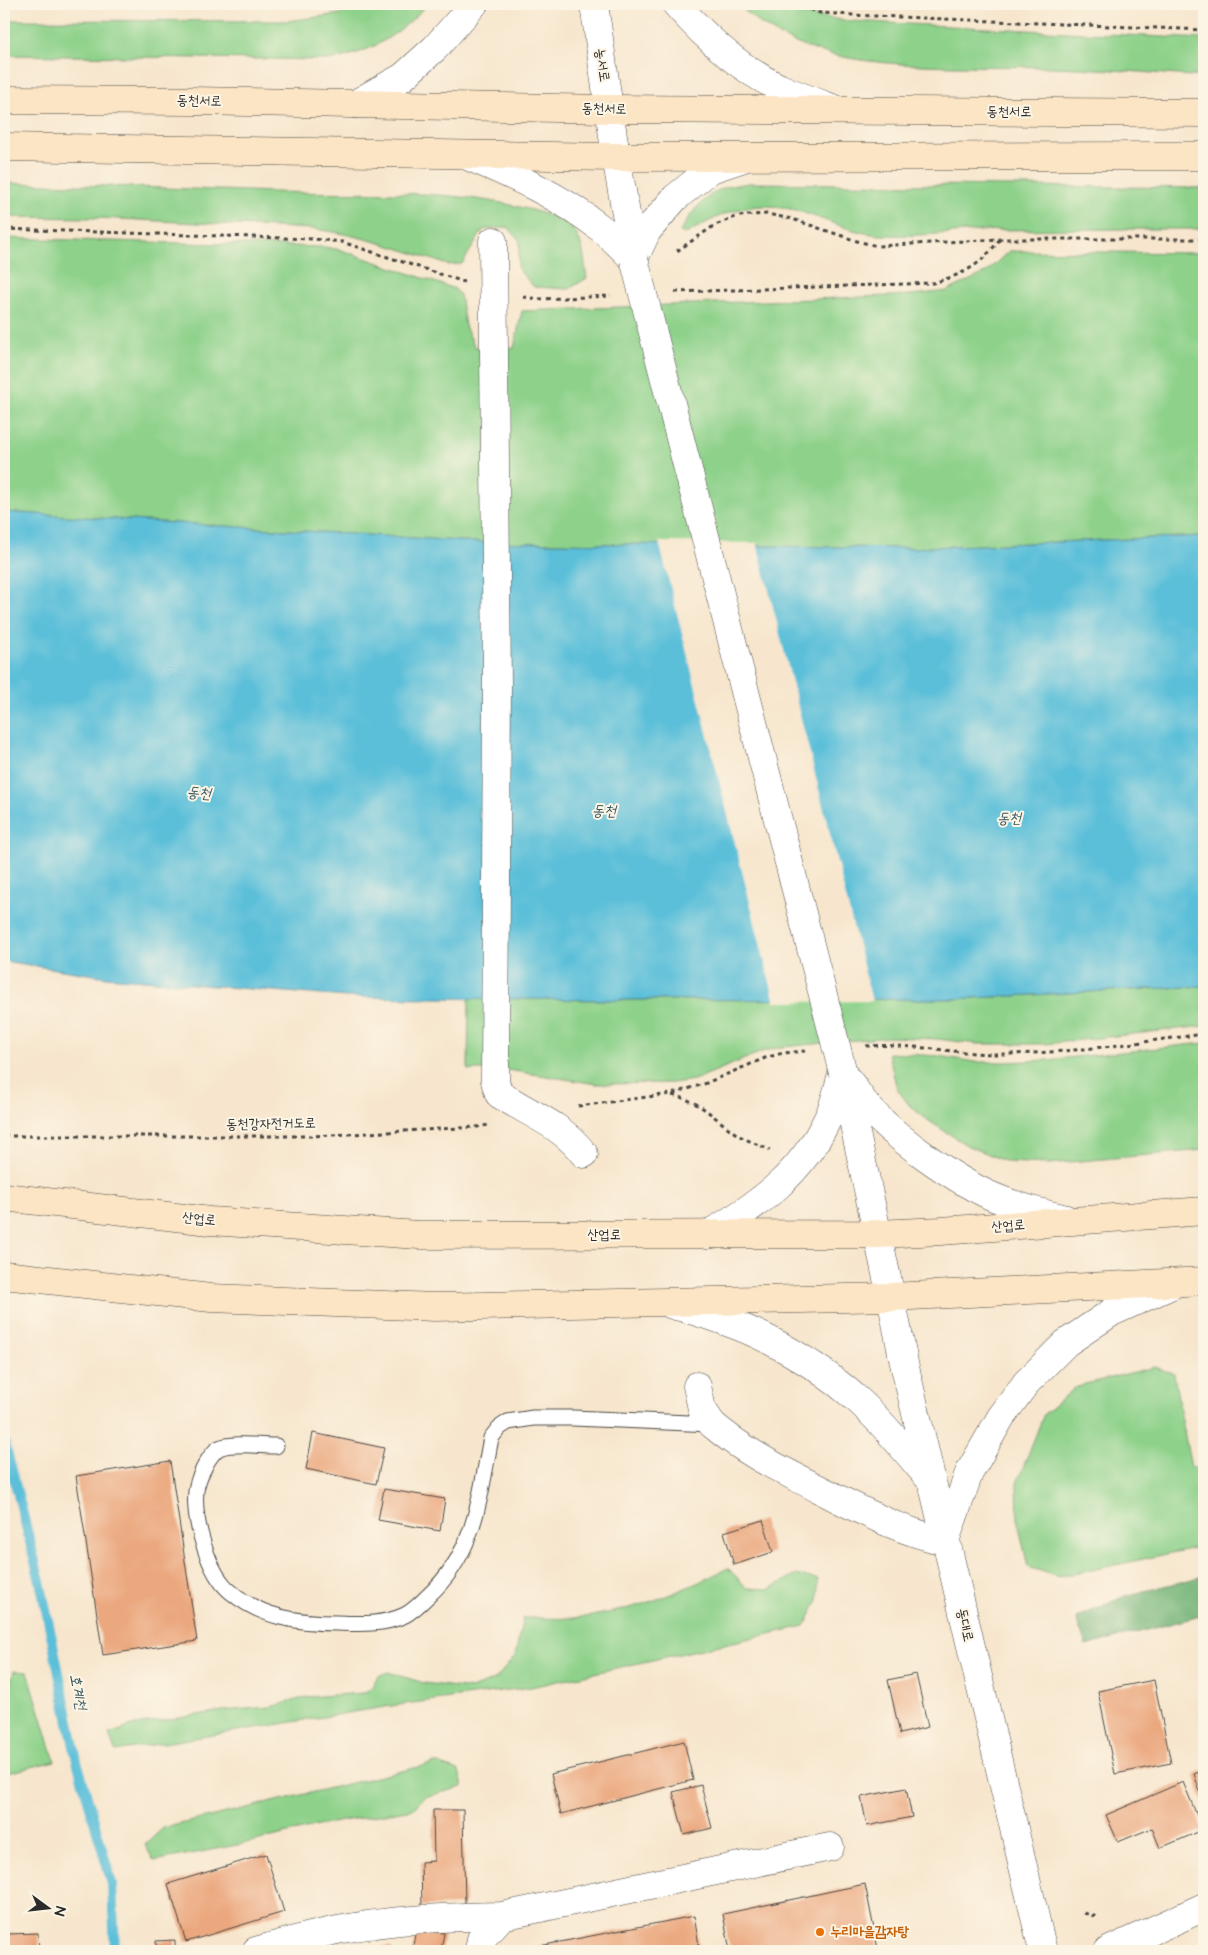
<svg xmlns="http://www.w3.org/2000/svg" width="1208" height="1955" font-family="'Architects Daughter','Poor Story',sans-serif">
<rect width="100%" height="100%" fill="#fcf5e5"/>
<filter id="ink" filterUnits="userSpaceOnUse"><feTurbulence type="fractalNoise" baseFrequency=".02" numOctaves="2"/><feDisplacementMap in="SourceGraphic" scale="10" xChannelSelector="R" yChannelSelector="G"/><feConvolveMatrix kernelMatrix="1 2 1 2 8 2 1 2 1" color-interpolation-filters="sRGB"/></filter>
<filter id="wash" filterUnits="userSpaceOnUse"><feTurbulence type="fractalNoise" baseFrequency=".0096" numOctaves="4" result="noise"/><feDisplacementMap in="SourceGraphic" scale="20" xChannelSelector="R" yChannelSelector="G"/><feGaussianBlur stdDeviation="1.12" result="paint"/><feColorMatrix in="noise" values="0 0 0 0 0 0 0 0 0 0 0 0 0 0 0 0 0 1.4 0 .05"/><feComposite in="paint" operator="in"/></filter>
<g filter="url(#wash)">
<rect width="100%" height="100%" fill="#f7e6cd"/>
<path fill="#8dd18a" stroke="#5c7e5a" d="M360 4H427C400 35 368 55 326 60L4 55V20L287 21 340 14Z
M738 4H778L800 14 850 21 1204 39V77C1163 74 1121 70 1079 68 1038 66 996 67 954 66 879 64 793 62 738 4Z
M4 183C94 185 185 189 276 192 357 194 441 188 520 207 537 211 554 216 569 226 584 238 584 261 587 278L569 289 534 287 518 269 520 241 508 227 483 230 462 264 448 265C404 250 361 235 314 229L100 218 4 217Z
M748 183 1204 188V229C1137 229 1070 229 1003 230 962 231 922 237 882 235 842 233 807 207 768 206 737 205 712 219 686 234L680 232C690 214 702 198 721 189 729 185 740 185 748 183Z
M4 238 325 247 341 250 455 289 460 295 465 326 475 347 514 348 522 311 911 295 947 291 985 273 1009 251 1204 253V536L908 548 476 542 4 512Z
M1204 986V1026L1046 1044H978L937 1039 890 1037 782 1047 764 1051 694 1080 673 1083 597 1084 507 1070H468L469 998 606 1000 953 999Z
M1204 1043V1150L1047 1164 1007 1162 968 1146 929 1121 910 1106 897 1089 888 1053 939 1056 975 1062H1007L1048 1060Z
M1155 1367 1174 1374 1181 1416 1191 1467 1204 1469V1546L1059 1577 1028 1567 1018 1522 1017 1483 1044 1414 1077 1386Z
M728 1568 747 1588 770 1589 795 1575 818 1579V1600L805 1626 531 1687 391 1706 115 1751 109 1734 135 1725 222 1711 270 1707 307 1697 364 1693 371 1688 378 1676 388 1672 424 1683 471 1689 495 1680 515 1656 523 1618C540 1618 557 1619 574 1618 629 1613 679 1593 728 1568Z
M14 1671 28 1672 55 1761 4 1774V1702Z
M435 1763 459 1771 463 1787 424 1797 413 1809 331 1823 242 1844 154 1861 145 1845 163 1828Z"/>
<path fill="#72b376" stroke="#4e6f50" d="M1204 1576V1615L1086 1646 1076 1618 1125 1596Z"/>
<path fill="#5bbfd9" stroke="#437582" d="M4 512 476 542 908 548 1204 536V986L953 999 606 1000 346 997 107 977 4 961Z"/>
<path fill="#f7e6cd" d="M659 542 757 543 872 1001 775 1002Z"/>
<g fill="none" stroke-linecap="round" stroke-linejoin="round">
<path stroke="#5bbfd9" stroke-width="10" d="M4 1440 40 1581 77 1761 112 1884 115 1951"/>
</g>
<g id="blocks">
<path fill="#eba87f" d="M313 1433 384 1448 376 1484 306 1469Z
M170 1461 197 1641 103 1655 76 1476Z
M384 1489 445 1499 440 1531 378 1520Z
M763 1520 773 1552 734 1565 724 1532Z
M916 1674 928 1727 900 1734 888 1680Z
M1154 1680 1171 1763 1115 1774 1098 1691Z
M684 1741 693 1780 561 1814 551 1774Z
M1204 1770V1803L1194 1774Z
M1183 1782 1203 1830 1160 1848 1152 1828 1118 1842 1106 1815Z
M701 1785 712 1828 684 1835 673 1792Z
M906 1788 912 1817 867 1826 861 1797Z
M433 1810H463L465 1905 422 1906 421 1862 434 1861Z
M266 1854 284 1912 186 1942 168 1884Z
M865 1884 878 1949 865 1951H730L723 1914Z
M694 1916 700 1951H524V1949Z
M416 1929 444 1933 441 1951H412Z
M38 1933 39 1951H8V1934Z
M175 1940V1951H156V1941Z
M391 1946 392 1951H363V1949Z"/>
</g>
</g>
<g filter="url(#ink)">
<use href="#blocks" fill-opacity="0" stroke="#4a4743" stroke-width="1"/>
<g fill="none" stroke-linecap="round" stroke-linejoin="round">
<defs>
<path id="service" d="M276 1446C261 1446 232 1442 219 1448 214 1451 210 1457 207 1462 202 1471 197 1481 196 1491 193 1519 208 1574 231 1592 262 1618 299 1623 337 1623 360 1624 384 1625 405 1615 413 1611 421 1603 428 1596 476 1552 479 1499 491 1438L499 1428 508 1422 533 1418H573L712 1424"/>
<path id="minor" d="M493 241 497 683 495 1081 499 1094C530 1114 561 1124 584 1154
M697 1386 702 1409 712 1424
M256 1951C286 1942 317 1933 349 1928 399 1919 451 1917 502 1916
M479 1951 481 1939 502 1916 830 1847"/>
<path id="tertiary" d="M594 4 616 157 634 259
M676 4C705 37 739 69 780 88 799 96 819 103 838 110
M355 104 403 77 435 48 474 4
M465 155C513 175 562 197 603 230 614 239 624 250 634 259
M634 259 647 231 675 198 711 169 744 158
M843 1073 891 1297 904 1363 1043 1951
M848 1080C854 1088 860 1097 866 1105 893 1136 952 1178 989 1195 1014 1206 1040 1213 1066 1219
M707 1235C760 1204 801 1175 828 1118 835 1104 838 1088 842 1074
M670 1304C703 1314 736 1323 767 1339 799 1355 832 1377 859 1401 884 1424 906 1451 928 1477
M712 1424C744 1452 780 1469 817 1488 861 1510 896 1530 945 1541L969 1473 1001 1417 1026 1383 1066 1343 1112 1312 1176 1283
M1108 1951 1204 1907"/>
<path id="secondary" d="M4 100 192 101 609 109 1204 113
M4 147 616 157 1204 156
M4 1197 210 1221 419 1235 877 1234 941 1231 1204 1211
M4 1275 211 1298 435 1307 891 1297 1204 1281"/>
</defs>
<use href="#service" stroke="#4a4743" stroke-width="17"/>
<use href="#minor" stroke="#4a4743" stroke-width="29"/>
<use href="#tertiary" stroke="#4a4743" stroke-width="29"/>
<use href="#secondary" stroke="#4a4743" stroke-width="29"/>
<path stroke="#4a4743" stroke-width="3" stroke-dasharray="4 4" stroke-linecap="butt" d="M795 4 820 13 852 15 1204 30
M4 229 314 239 342 242 464 282
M677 251 715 225 738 216 767 214 792 219 857 241 877 246 1000 239H1204
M675 292 933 283C966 273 979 267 1000 239
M523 297 539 299 611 296
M866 1046C914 1043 960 1055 1007 1054 1073 1053 1139 1042 1204 1034
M672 1095C703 1102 713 1118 738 1135 748 1141 759 1145 770 1150
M578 1106 671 1094 704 1084 765 1058 783 1053 805 1051
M4 1136H313L477 1127 489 1125
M1084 1913 1097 1917"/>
<use href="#service" stroke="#fff" stroke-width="15"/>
<use href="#minor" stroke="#fff" stroke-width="28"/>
<use href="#tertiary" stroke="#fff" stroke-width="28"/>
<use href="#secondary" stroke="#fce5c4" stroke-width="28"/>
<defs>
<path id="tertiary-bridge" d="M634 259 843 1073"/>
</defs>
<use href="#tertiary-bridge" stroke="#4a4743" stroke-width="29" stroke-linecap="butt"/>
<use href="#tertiary-bridge" stroke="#fff" stroke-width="28"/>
</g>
</g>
<circle fill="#e8710a" stroke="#fcf5e5" stroke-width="2" cx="820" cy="1932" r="5"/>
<g text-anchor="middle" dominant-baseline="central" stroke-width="4" stroke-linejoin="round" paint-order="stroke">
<g font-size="14" fill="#2b2b2b" stroke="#fcf5e5">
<text transform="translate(602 65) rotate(81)">농서로</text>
<text transform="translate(199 101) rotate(1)">동천서로</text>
<text transform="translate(604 109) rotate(1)">동천서로</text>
<text x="1009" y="112">동천서로</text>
<text transform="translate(271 1124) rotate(-1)">동천강자전거도로</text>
<text transform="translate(199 1219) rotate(6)">산업로</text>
<text transform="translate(1008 1226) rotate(-4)">산업로</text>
<text x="604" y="1235">산업로</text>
<text transform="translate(965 1625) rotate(77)">동대로</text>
</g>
<g font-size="14" font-weight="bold" fill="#c56008" stroke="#fcf5e5" text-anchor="start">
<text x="830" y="1932">누리마을감자탕</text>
</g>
<g font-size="15" font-style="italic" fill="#39575f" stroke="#fcf5e5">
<text transform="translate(199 793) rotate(5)">동천</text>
<text transform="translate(604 811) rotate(1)">동천</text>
<text x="1009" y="818">동천</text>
<text transform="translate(78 1692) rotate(79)">호계천</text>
</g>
</g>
<rect width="1208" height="1955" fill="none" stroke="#fcf5e5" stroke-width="20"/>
<g transform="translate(48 1908) rotate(105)" stroke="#fcf5e5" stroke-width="4" paint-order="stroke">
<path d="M0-4L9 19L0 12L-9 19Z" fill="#2b2b2b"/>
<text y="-8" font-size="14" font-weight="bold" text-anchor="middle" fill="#2b2b2b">N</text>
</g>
</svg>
